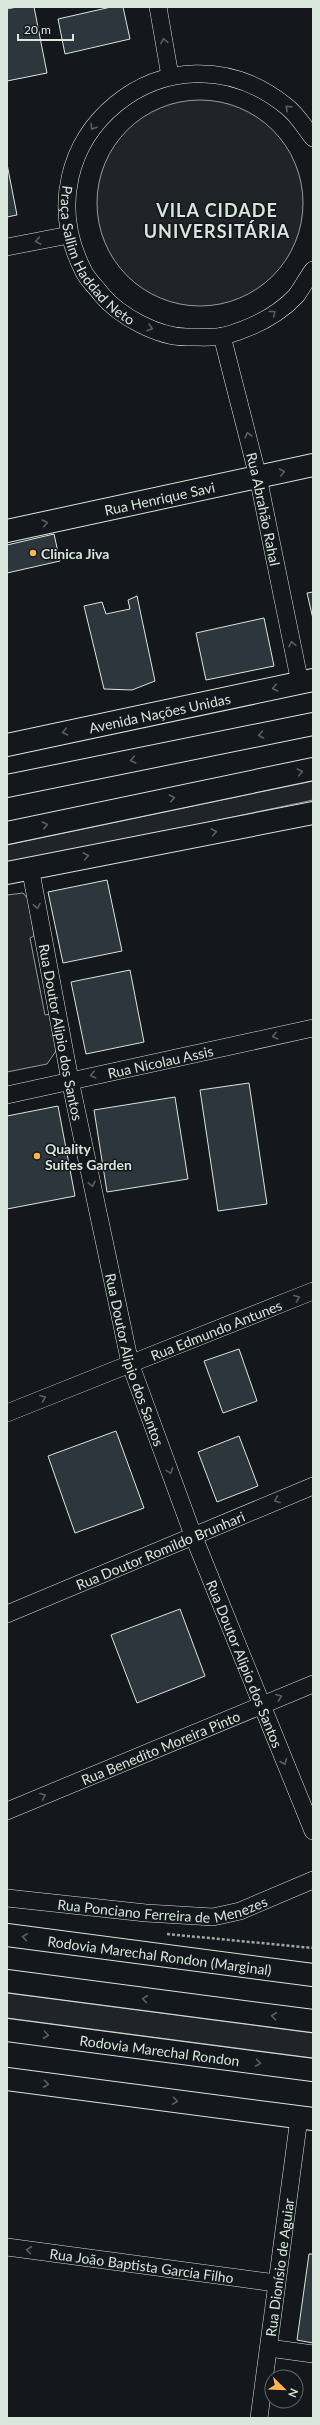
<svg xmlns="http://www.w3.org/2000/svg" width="320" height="2425" font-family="Lato,sans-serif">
<rect width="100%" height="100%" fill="#14181c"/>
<path fill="#202428" stroke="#939e99" d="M97 203a103 103 0 1 1 206 0a103 103 0 1 1-206 0Z
M313 781V800L7 865V845Z
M23 893 29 900 34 936 30 938 45 1015 51 1014 56 1051 47 1064 7 1072V895Z
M7 1993 313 2033V2058L7 2018Z"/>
<path fill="#2c363c" stroke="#d8e6dc" d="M17 7H34L47 73 7 81V9Z
M111 7H123L130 39 65 54 58 19Z
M7 164 17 215 7 217Z
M54 534 60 561 7 573V545Z
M313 592V619L307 593Z
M137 596 155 681 132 690 104 689 84 606 102 602 106 614 130 609 128 600Z
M264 618 274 666 206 680 196 633Z
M107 880 122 951 63 963 48 892Z
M130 970 144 1042 86 1054 71 982Z
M249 1083 267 1204 218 1211 200 1090Z
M175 1097 188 1179 107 1192 94 1110Z
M58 1106 75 1196 7 1209V1116Z
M239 1349 257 1401 223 1413 204 1361Z
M116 1431 144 1508 75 1533 48 1456Z
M239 1436 258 1486 217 1502 198 1452Z
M180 1609 205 1676 137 1703 111 1635Z
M309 2254H313V2343L297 2340Z"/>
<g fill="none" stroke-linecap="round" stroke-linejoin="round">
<defs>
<g id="street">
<path d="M158 7 170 76"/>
<path id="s1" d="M313 138C305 128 297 114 286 106 170 12 15 140 84 272 88 280 96 287 101 294 119 316 159 338 189 337 200 337 213 338 224 336 249 329 277 316 296 296 302 288 307 278 313 270"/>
<path d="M7 247 69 235"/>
<path id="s2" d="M222 336 258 477 300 683"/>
<path id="s3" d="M30 867 70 1080 130 1363 193 1535 313 1831"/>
<path id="s4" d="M7 1095 313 1028"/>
<path id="s5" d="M7 1413 313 1291"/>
<path id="s6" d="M7 1614 313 1486"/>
<path id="s7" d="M7 1811 313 1684"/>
<path id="s8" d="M7 1898 146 1913 213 1917 240 1911 313 1880"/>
<path id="s9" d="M7 2247 276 2283"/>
<path d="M269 2348 313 2354"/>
<path id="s10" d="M259 2418 299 2118"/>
</g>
<g id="secondary">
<path id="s11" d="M7 531 313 465"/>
<path id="s12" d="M7 745 313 680"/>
<path d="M7 786 313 724"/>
<path d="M7 833 313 769"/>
<path d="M7 873 313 813"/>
</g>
<g id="highway">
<path id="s13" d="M7 1935 313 1975"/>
<path d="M7 1981 313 2021"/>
<path id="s14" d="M7 2030 313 2070"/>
<path d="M7 2079 313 2119"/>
</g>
</defs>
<use href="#street" stroke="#d8e6dc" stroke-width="18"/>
<use href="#secondary" stroke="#d8e6dc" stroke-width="24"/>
<use href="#highway" stroke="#d8e6dc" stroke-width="24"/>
<path stroke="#9da8a2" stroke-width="2.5" stroke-dasharray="3 2" stroke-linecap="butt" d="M167 1934 313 1948"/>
<use href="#street" stroke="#14181c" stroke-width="17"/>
<use href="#secondary" stroke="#14181c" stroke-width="22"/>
<use href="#highway" stroke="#14181c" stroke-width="22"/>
</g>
<defs><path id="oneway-chevron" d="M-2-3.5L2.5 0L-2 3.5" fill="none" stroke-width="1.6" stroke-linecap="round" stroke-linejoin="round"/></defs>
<g stroke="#59605f">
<use href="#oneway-chevron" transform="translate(164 41) rotate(-100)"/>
<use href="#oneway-chevron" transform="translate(288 108) rotate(-136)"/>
<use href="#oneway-chevron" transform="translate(93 127) rotate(122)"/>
<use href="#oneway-chevron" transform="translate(38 241) rotate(169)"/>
<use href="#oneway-chevron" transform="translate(273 313) rotate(-38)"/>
<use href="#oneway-chevron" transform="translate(150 328) rotate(16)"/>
<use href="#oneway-chevron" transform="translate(248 435) rotate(-104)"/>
<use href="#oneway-chevron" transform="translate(282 472) rotate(-12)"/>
<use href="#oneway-chevron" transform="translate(45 523) rotate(-12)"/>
<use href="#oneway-chevron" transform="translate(292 644) rotate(-101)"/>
<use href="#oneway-chevron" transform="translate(275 688) rotate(168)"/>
<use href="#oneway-chevron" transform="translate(65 732) rotate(168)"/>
<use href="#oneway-chevron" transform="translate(261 735) rotate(169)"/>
<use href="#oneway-chevron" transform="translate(133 760) rotate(169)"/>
<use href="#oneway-chevron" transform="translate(300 772) rotate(-12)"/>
<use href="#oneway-chevron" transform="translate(172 798) rotate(-12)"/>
<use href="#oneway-chevron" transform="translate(45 825) rotate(-12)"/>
<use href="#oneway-chevron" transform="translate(214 832) rotate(-11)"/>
<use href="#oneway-chevron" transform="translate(86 856) rotate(-11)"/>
<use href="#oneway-chevron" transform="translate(37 906) rotate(79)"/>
<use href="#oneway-chevron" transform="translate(275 1036) rotate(168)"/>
<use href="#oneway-chevron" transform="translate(93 1075) rotate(168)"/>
<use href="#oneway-chevron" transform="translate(92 1184) rotate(78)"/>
<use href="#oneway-chevron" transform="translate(297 1298) rotate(-21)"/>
<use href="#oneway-chevron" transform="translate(43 1398) rotate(-22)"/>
<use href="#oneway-chevron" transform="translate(170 1471) rotate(70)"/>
<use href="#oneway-chevron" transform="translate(277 1500) rotate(158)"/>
<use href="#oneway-chevron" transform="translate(279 1697) rotate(-21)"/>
<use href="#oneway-chevron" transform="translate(284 1762) rotate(67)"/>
<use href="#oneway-chevron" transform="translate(43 1796) rotate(-23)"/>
<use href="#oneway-chevron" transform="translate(25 1937) rotate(-172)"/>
<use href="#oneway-chevron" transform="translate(145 1999) rotate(-173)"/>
<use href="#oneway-chevron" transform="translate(274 2016) rotate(-173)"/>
<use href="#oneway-chevron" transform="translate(46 2035) rotate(7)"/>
<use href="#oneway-chevron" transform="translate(258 2063) rotate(8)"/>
<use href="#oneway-chevron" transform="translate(46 2084) rotate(8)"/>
<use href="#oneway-chevron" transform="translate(175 2101) rotate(8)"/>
<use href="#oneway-chevron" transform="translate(29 2250) rotate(-172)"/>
</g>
<g fill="#ffb74d" stroke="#14181c" stroke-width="1.5">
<circle cx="33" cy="553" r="4"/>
<circle cx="37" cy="1156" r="4"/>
</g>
<g text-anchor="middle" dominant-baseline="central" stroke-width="3" stroke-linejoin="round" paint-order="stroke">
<g font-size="14" fill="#d8e6dc" stroke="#14181c">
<text stroke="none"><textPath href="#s1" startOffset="403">Praça Sallim Haddad Neto</textPath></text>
<text stroke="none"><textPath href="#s11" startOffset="156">Rua Henrique Savi</textPath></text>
<text stroke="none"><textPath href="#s2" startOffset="178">Rua Abrahão Rahal</textPath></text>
<text stroke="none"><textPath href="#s12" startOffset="156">Avenida Nações Unidas</textPath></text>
<text stroke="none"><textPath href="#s3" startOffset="168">Rua Doutor Alipio dos Santos</textPath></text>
<text stroke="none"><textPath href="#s4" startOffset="157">Rua Nicolau Assis</textPath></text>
<text stroke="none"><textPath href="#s5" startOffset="225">Rua Edmundo Antunes</textPath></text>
<text stroke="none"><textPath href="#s3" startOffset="504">Rua Doutor Alipio dos Santos</textPath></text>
<text stroke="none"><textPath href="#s6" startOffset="166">Rua Doutor Romildo Brunhari</textPath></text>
<text stroke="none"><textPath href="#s3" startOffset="828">Rua Doutor Alipio dos Santos</textPath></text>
<text stroke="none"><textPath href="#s7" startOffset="166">Rua Benedito Moreira Pinto</textPath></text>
<text stroke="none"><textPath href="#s8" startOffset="157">Rua Ponciano Ferreira de Menezes</textPath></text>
<text stroke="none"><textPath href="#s13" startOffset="154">Rodovia Marechal Rondon (Marginal)</textPath></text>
<text stroke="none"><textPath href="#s14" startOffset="154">Rodovia Marechal Rondon</textPath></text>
<text stroke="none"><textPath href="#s9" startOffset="136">Rua João Baptista Garcia Filho</textPath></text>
<text stroke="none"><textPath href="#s10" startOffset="152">Rua Dionísio de Aguiar</textPath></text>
</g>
<g font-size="14" font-weight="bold" fill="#d8e6dc" stroke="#14181c" text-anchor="start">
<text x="41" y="553">Clinica Jiva</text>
<text x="45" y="1148">Quality<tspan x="45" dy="16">Suites Garden</tspan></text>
</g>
<g font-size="18" font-weight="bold" letter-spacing="1" fill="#d8e6dc" stroke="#14181c">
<text x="217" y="210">VILA CIDADE<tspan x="217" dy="21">UNIVERSITÁRIA</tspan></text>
</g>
</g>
<rect width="320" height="2425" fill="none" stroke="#d8e6dc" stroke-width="16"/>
<g transform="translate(284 2389) rotate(113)"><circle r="19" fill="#14181c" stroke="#626a69"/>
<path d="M0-3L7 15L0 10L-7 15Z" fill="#ffb74d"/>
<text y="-6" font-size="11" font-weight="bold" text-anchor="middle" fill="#d8e6dc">N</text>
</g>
<path d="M18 34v6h55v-6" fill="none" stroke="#d8e6dc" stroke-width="2"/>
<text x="24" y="34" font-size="12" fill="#d8e6dc" stroke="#14181c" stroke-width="3" paint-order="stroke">20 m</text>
</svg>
